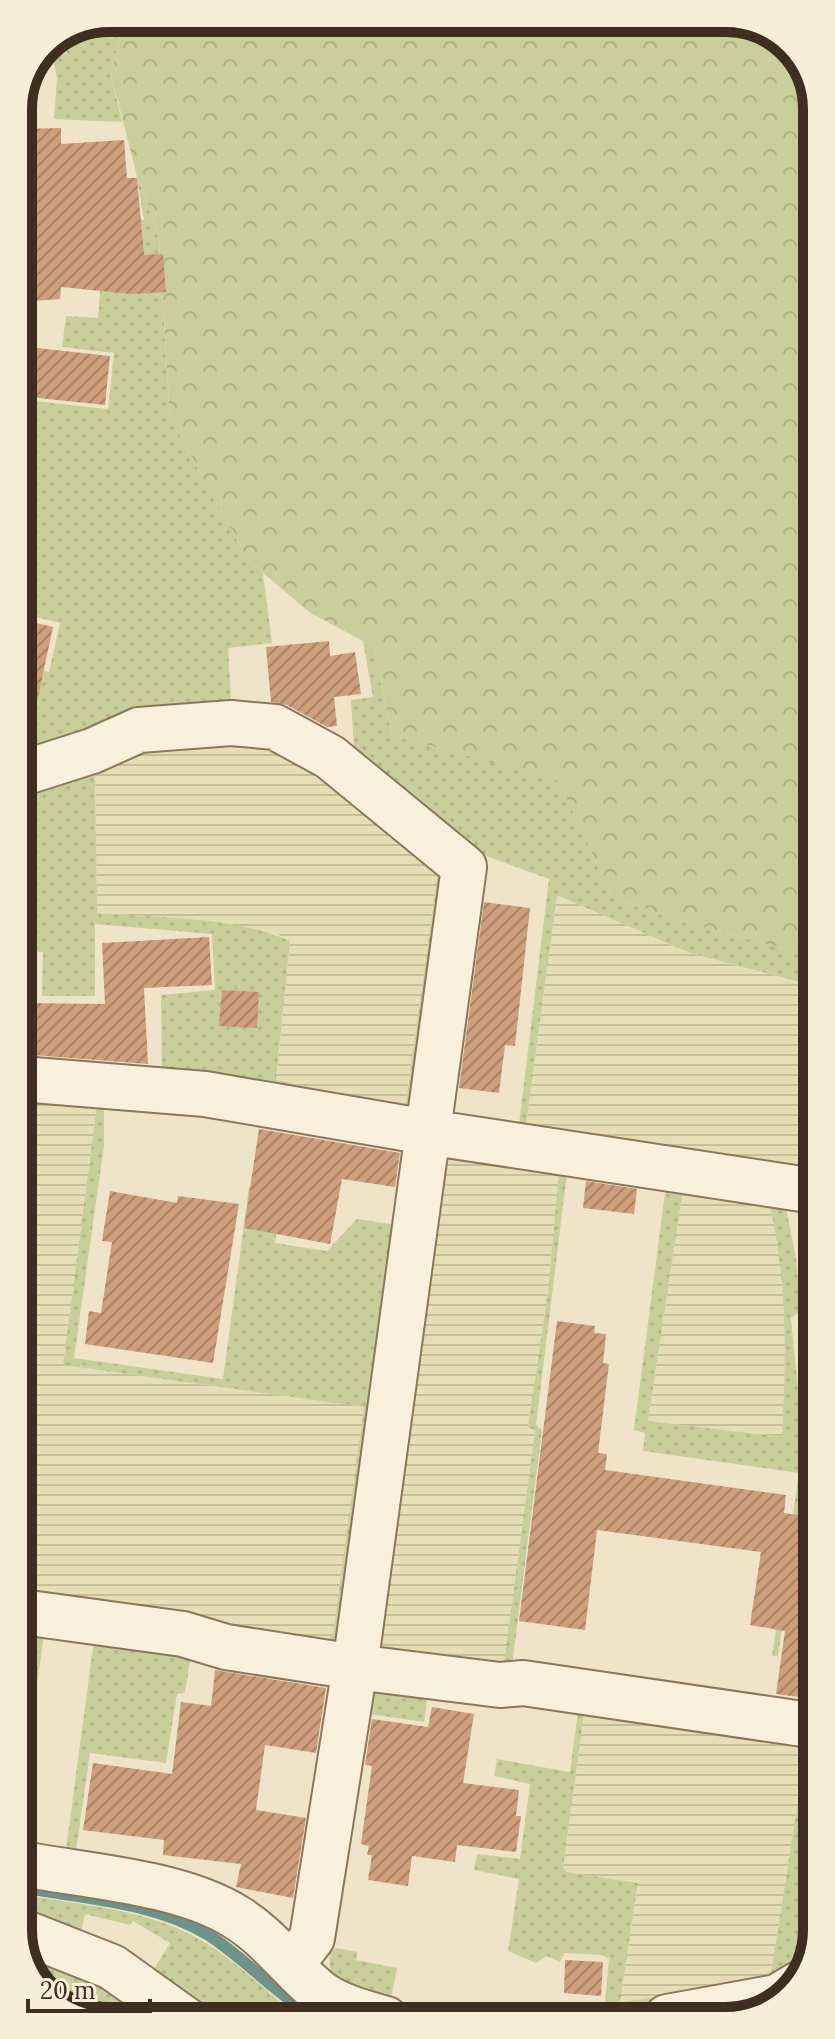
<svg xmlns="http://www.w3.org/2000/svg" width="835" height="2039" font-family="Lora,serif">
<defs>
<pattern id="farmland-rules" width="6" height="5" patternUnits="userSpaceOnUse" patternTransform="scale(2)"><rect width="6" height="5" fill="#e6deb5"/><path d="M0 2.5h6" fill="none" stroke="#c6bf9b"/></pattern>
<pattern id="green-dots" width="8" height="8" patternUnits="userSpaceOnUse" patternTransform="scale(2)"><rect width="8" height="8" fill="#c9cf9b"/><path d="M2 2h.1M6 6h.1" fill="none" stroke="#aeb285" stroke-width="1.8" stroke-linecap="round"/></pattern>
<pattern id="forest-crowns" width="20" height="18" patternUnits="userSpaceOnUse" patternTransform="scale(2)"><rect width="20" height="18" fill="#c9cf9b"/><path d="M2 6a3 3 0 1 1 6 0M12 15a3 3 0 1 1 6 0" fill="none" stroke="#aeb285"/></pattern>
<pattern id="cemetery-stones" width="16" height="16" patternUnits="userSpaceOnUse" patternTransform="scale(2)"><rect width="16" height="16" fill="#bfc49a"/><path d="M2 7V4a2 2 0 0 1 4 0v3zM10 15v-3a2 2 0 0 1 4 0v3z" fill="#9ca07d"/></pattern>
<pattern id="building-hatch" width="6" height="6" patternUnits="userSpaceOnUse" patternTransform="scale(2)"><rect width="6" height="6" fill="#cf9f7d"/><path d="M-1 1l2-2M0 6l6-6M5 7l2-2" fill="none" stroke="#a98266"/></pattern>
</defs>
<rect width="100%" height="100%" fill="#f0e4c8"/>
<path fill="url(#farmland-rules)" d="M191 741 271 747 325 777 428 858 437 878 406 1102 399 1106 276 1080 290 941 277 934 195 919 97 913 95 769 144 748Z
M557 895 690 953 815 986V1168L526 1125Z
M21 1098 97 1105 63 1365 365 1407 333 1634 328 1639 22 1597Z
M438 1152 559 1170 548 1292 528 1427 535 1431 505 1663 376 1647Z
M682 1195 770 1207 782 1259 786 1357 782 1437 648 1421Z
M584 1712 817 1741V1810L797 1808 771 1974 694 1992 620 2002 638 1884 567 1872 563 1868Z"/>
<path fill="url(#green-dots)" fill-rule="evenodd" d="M109 18H124L111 74 122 122 54 119 57 78 52 56 67 53 64 37Z
M135 168 159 238 170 418 248 560 263 573 272 643 228 648 232 716 20 765V665L49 672 60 623 19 613V556L30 557 34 511 20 509 34 401 108 409 114 353 62 347 66 316 98 318 104 249 98 224 144 220Z
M363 641 374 647 392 735 559 780 612 897 687 923 815 957V986L690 953 557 895 526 1125 815 1168V1178L518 1132 549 879 467 849 355 763 351 700 373 697Z
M190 731 274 736 327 765 438 856 449 876 414 1112 401 1115 162 1074 161 995 215 990 212 934 95 924V996H42L43 952 20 951V784L94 760 143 738ZM191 741C228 741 261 743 295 758L428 858 437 878 406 1102 399 1106 276 1080 290 941C240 917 154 917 97 913L95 769 144 748Z
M104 1096V1146L74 1358 223 1379 249 1187 282 1192 275 1243 327 1251 357 1219 403 1226 345 1645 186 1618 328 1639 333 1634 364 1407 63 1365 97 1105Z
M434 1145 568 1165 536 1425 542 1430 512 1666 370 1658ZM439 1152 559 1171 548 1292 528 1427 535 1431 504 1663 377 1647Z
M667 1178 784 1198 796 1258 801 1311 791 1318 799 1400 816 1403V1510H810L800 1587 816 1590V1616L784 1612 778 1656H772L799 1473 643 1451 645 1433 634 1430ZM682 1195 770 1207C788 1284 786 1359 782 1437L648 1421Z
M22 1621 192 1648 185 1693 177 1694 166 1763 90 1753 75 1858 65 1857 94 1640 44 1634 33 1713 22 1712Z
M372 1677 429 1686 424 1722 369 1714Z
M579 1703 584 1713 563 1868 567 1872 638 1883 620 2002 694 1992 771 1974 797 1807 817 1810C817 1851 829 1936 799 1965L713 2000 610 2017 605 2000 609 1959 602 1955 564 1953 560 1962 547 1956 536 1963 508 1951 519 1879 474 1870 477 1854 520 1859 530 1784 494 1776 497 1759 570 1772Z
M23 1895C82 1905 147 1909 201 1940 236 1960 265 1992 298 2015L295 2019 203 2020 150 1976 170 1943 133 1921 130 1925 85 1914 79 1939 23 1920Z
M23 1942 171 2020 115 2021 117 2011 49 1996 37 1978 33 1959H23Z
M337 1948 357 1952 356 1960 397 1968 392 1994 375 1999 331 1976 329 1952Z"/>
<path fill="url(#forest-crowns)" d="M124 18H732L782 37 812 80 815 957 687 923 612 897 559 781 392 735 374 647 309 612 248 560 170 418 159 238 135 168 111 74Z"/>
<path fill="url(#cemetery-stones)" d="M49 1996 117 2011 115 2021H103L53 2002Z"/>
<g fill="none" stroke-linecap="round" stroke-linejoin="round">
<path stroke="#6f938a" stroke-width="12" d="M23 1887C84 1899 152 1901 207 1934 245 1958 275 1994 315 2015"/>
</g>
<path fill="url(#building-hatch)" d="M61 128V144L124 140 127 178H137L144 255 163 254 166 292 132 294 61 287 60 299 19 302 18 129Z
M19 346 110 356 105 405 19 396Z
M23 620 53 627 34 716 20 714Z
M329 641 330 656 355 652 361 694 334 697 337 726 327 727 287 705 271 702 266 647Z
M484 902 530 908 515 1046 505 1045 499 1093 459 1088Z
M209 937 212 985 144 988 148 1064 20 1054V1019H29V1003L105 1004 102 943Z
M222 990 259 992 257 1028 219 1026Z
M259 1129 400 1153 395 1187 342 1179 330 1244 244 1228Z
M586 1181 637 1189 634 1214 583 1208Z
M110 1191 177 1203 178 1196 239 1204 213 1363 85 1344 89 1311 101 1313 112 1242 102 1241Z
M557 1321 595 1326 594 1333 606 1334 603 1363 609 1364 598 1453 607 1454 605 1470 786 1495 784 1513 816 1518 814 1699 776 1694 785 1631 750 1625 761 1552 597 1530 585 1630 519 1621Z
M215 1670 326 1688 316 1753 265 1745 256 1810 306 1818 293 1898 236 1887 241 1864 163 1855 164 1840 83 1830 93 1763 172 1774 181 1702 211 1706Z
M432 1707 474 1714 463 1783 519 1790 516 1816H521L516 1852 457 1845 455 1862 412 1856 408 1886 368 1880 372 1855H367L369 1846 361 1844 372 1766 365 1765 372 1719 428 1727Z
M565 1960 603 1962 601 1996 564 1993Z"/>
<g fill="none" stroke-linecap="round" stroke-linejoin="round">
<defs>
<path id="minor" d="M20 774 92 751 139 730 231 723 275 727 330 757 464 867 355 1667 312 1938 291 1965
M21 1079 205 1094 427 1132 815 1191
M22 1612 183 1634 226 1647 355 1667 500 1685 523 1683 816 1726
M22 1864C87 1876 180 1882 236 1917 269 1937 289 1967 318 1991 335 2005 364 2013 386 2019
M23 1932 112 1967 186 2020
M667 2017 777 1997 799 1984"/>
</defs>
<use href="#minor" stroke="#8d765c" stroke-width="48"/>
<use href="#minor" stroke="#faf1dc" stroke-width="44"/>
</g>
<path d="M0 0H835V2039H0ZM109 32H726A77 77 0 0 1 803 109V1930A77 77 0 0 1 726 2007H109A77 77 0 0 1 32 1930V109A77 77 0 0 1 109 32Z" fill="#f7eed8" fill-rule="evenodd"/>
<path fill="none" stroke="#3d2e20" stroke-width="10" d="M109 32H726A77 77 0 0 1 803 109V1930A77 77 0 0 1 726 2007H109A77 77 0 0 1 32 1930V109A77 77 0 0 1 109 32Z"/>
<path d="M28 1999v12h122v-12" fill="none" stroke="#3d2e20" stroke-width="4"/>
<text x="40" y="1999" font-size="24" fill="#3d2e20" stroke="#f7eed8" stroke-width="6" paint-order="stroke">20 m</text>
</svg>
